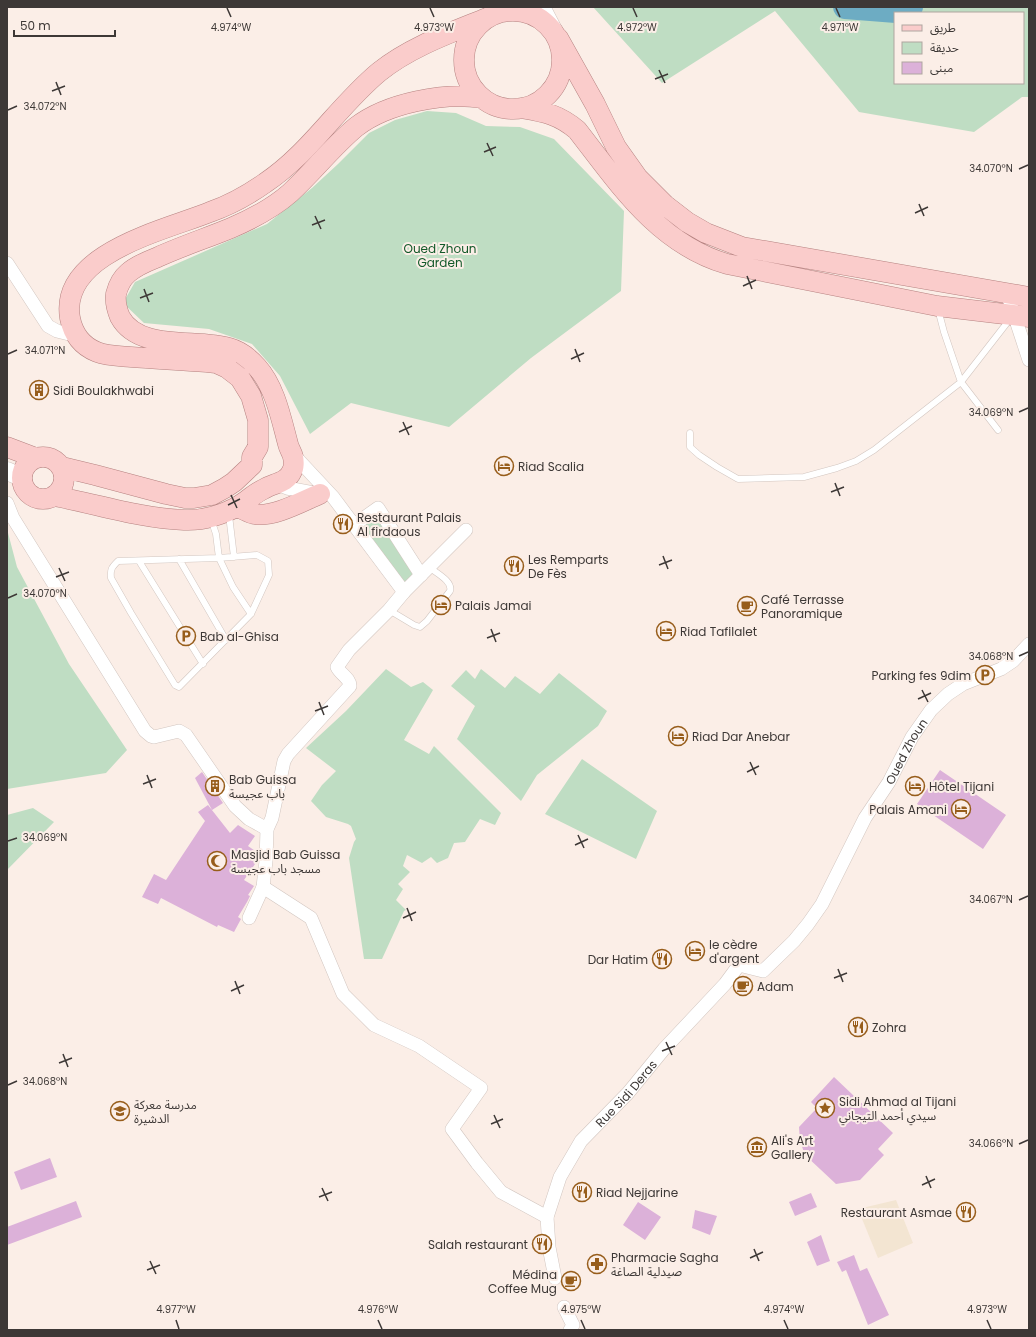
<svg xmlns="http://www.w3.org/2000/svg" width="1036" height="1337" font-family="Poppins,'Noto Sans Arabic',sans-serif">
<rect width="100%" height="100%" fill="#fbeee7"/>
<path fill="#f3e5d2" d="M896 1200 913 1243 878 1258 858 1209Z"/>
<path fill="#bfddc3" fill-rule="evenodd" d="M593 7H1029V97H1022L974 132 859 112 775 11 662 83ZM895 13H1023V83H895Z
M427 111 456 113 486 126 520 127 554 139 624 211 621 291 531 358 449 427 351 403 310 434 280 376 252 344 209 329 144 323 123 303 135 282 267 224 312 188 338 164 369 133 395 120Z
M379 508 425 579 409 596 356 524Z
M7 529 17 567 69 664 127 750 106 773 7 789Z
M386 669 411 687 423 682 433 690 404 740 429 754 434 746 501 813 495 825 480 819 465 842 454 843 448 858 437 863 431 857 422 863 407 855 403 866 410 872 398 884 403 889 396 900 406 910 404 911 382 959H364L349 858 354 842 356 839 351 826 348 824 326 817 311 801 322 785 336 771 306 748 346 711Z
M481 669 505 688 515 676 540 694 559 673 607 711 598 726 537 775 521 801 457 739 475 706 451 686 466 670 475 679Z
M582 759 657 811 636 859 545 814Z
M33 808 54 822 7 870V815Z"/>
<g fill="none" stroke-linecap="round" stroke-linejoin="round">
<path stroke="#6dacc3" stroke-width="24" d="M845 7 909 12 911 7"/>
</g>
<path fill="#dcb1d9" d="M940 770 1006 815 983 849 917 804Z
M202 772 223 803 212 810 195 778Z
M208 805 230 833 238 825 255 836 248 846 258 853 255 860 257 861 244 880 254 886 248 895 250 896 247 902 238 917 241 919 234 932 218 925 217 927 161 898 158 904 142 897 154 874 166 880 205 821 198 812Z
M834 1077 893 1133 878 1149 884 1155 860 1180 836 1184 805 1155 800 1141 799 1127 817 1108 811 1102Z
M50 1158 57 1177 21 1190 14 1172Z
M811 1193 817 1207 795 1216 789 1202Z
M76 1201 82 1217 7 1245V1227Z
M638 1202 661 1217 645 1240 623 1225Z
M695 1210 717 1216 710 1235 692 1228Z
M821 1235 830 1261 817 1266 807 1242Z
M854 1255 860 1271 867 1268 889 1315 868 1325 846 1270 842 1272 837 1262Z"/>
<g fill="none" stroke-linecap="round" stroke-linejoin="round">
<defs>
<path id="lane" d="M938 309 944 332 961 382 998 430
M690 433V447L699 455 717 467 738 479 804 477 837 468 856 461 874 450 961 382 1010 319
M229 515 234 557
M211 519 216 534 219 558 233 587 251 614
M257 555 268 561 269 575 251 614 179 687 175 685 131 613 111 578C110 569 112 567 118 561L219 558Z
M179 559 226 640
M139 561 203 664
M389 610 414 625 420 627 427 621 450 591C453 581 436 573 429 567"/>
<g id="street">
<path d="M7 263 48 326 57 331 77 336"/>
<path d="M1007 293 1029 360"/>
<path d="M291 452 333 497 404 592"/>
<path d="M276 484 287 488 319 494"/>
<path d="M7 503 13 518 145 731 151 736 154 737 179 731 186 735 235 806 249 819 267 829"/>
<path d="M354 525 378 508 421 575"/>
<path d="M263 887 311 918 343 994 374 1025 419 1046 481 1088 452 1129 477 1163 501 1192 547 1217"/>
<path d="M249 918 263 887 266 861 267 829 272 818 284 761 288 754 350 686C350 678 340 674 337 667L349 650 389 610 404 592 466 530"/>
<path id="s1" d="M555 1278 549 1247 547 1217 560 1177 581 1141 628 1093 664 1049 725 984 739 965 763 971 794 941 808 924 822 904 865 818 889 782 912 737 931 710 948 694 963 684 1001 669 1013 661 1029 644"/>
<path d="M564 1307 573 1325 570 1330"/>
</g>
<path id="secondary" d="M541 7 553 30
M7 471 21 477"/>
<path id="primary" d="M464 60a49 49 0 1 1 98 0a49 49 0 1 1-98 0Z
M558 38 595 104 616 147 638 178 665 205 687 222 706 233 742 247 1029 297
M521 108C544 112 558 114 577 130 619 184 658 244 727 264L937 306 1029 317
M7 447 36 458
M22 478a21 21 0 1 1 42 0a21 21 0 1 1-42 0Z
M62 467 95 475 166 494 185 498H194L212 495 225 488 234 482 252 465V457L258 447V420L251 396 240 378 227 368 216 363 207 362C182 360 157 359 131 357 120 356 107 356 97 352 82 346 73 334 70 318 59 253 166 230 210 212 230 205 248 195 265 183 310 153 338 106 379 72 410 47 450 33 487 18
M54 496C97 504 139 518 184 520 202 521 223 515 240 505 248 500 255 493 264 489 274 483 287 483 292 471 294 468 294 461 293 457 292 452 289 449 288 444 281 418 275 387 257 367 250 359 240 351 229 348 197 338 139 352 120 317 117 310 115 302 116 294 118 286 122 278 128 273 137 265 148 261 158 257 182 246 207 238 231 228 252 219 273 208 290 193 313 172 332 147 356 127 387 103 444 92 482 98
M237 507C243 509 249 513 254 514 273 518 303 501 320 494"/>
</defs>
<use href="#lane" stroke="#d2c6c0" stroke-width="7"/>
<use href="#street" stroke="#d2c6c0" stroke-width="14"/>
<use href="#secondary" stroke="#d2c6c0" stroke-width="19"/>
<use href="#primary" stroke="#b58280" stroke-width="21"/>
<use href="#lane" stroke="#fff" stroke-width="6"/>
<use href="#street" stroke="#fff" stroke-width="13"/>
<use href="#secondary" stroke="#fff" stroke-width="18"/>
<use href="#primary" stroke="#facccb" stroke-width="20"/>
</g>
<path fill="none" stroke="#3d3836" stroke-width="1.5" d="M227 8 231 17M430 8 434 17M633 8 637 17M836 8 840 17M659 70 665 83M655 79 668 74M56 82 61 95M52 91 65 86M8 110 17 106M487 143 493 156M484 152 496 147M1019 169 1028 165M919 204 924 216M915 213 928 207M315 216 321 229M312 225 325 220M747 276 752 289M743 286 756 280M144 289 149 302M140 298 153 293M575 349 580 362M8 354 17 350M571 359 584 353M1019 412 1028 408M403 422 409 435M399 432 412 426M835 483 840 496M831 492 844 487M231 495 237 508M228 505 240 499M663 556 668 569M659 565 672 560M59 568 65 581M56 577 69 572M8 598 17 594M491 629 496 642M487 638 500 633M1019 656 1028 652M922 690 928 702M918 699 931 693M319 702 324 715M315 711 328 706M750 762 756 775M747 772 759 766M147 775 152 788M143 784 156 779M578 835 584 848M8 841 17 838M575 845 588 839M1019 900 1028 896M407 908 412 921M403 918 416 912M838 969 843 982M834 978 847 973M235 981 240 994M231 991 244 985M666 1042 672 1055M662 1051 675 1046M63 1054 68 1067M59 1063 72 1058M8 1085 17 1081M494 1115 500 1128M491 1124 503 1119M1019 1144 1028 1140M926 1176 931 1188M922 1185 935 1179M322 1188 328 1201M319 1197 332 1192M754 1249 759 1261M750 1258 763 1252M150 1261 156 1274M147 1270 160 1265M176 1320 179 1329M378 1320 382 1329M581 1320 585 1329M784 1320 788 1329M987 1320 991 1329"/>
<defs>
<symbol id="building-ring" viewBox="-11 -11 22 22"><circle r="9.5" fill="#fbeee7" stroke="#975d1b" stroke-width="1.5"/><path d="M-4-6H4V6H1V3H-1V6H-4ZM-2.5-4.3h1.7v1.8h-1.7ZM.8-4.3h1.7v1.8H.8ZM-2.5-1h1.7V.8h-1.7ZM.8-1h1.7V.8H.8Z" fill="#975d1b"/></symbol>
<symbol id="hotel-ring" viewBox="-11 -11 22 22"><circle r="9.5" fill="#fbeee7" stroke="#975d1b" stroke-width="1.5"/><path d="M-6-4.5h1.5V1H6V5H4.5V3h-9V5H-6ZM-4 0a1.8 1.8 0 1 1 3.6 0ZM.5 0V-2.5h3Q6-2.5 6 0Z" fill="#975d1b"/></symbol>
<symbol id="restaurant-ring" viewBox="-11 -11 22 22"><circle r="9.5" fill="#fbeee7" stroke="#975d1b" stroke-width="1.5"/><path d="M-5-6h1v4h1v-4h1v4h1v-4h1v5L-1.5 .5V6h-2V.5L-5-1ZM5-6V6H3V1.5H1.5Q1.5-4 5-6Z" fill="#975d1b"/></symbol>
<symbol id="cafe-ring" viewBox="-11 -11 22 22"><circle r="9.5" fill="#fbeee7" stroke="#975d1b" stroke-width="1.5"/><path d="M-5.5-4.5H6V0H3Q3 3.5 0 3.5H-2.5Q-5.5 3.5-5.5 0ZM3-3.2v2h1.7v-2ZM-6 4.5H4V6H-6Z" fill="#975d1b"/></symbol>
<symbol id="parking-ring" viewBox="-11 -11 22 22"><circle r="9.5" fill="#fbeee7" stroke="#975d1b" stroke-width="1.5"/><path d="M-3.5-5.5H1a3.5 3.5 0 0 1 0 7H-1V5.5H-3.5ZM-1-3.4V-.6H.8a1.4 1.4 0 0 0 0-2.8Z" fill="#975d1b"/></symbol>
<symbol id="mosque-ring" viewBox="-11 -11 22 22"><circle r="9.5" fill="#fbeee7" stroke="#975d1b" stroke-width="1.5"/><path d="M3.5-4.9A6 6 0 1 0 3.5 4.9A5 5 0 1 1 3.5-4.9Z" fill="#975d1b"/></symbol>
<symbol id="sight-ring" viewBox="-11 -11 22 22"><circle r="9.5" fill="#fbeee7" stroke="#975d1b" stroke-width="1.5"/><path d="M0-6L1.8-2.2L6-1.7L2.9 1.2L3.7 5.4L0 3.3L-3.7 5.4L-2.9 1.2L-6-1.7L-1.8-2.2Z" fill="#975d1b"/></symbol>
<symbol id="school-ring" viewBox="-11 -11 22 22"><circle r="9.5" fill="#fbeee7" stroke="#975d1b" stroke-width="1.5"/><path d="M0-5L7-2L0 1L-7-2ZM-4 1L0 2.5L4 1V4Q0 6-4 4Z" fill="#975d1b"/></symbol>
<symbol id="museum-ring" viewBox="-11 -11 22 22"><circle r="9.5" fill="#fbeee7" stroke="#975d1b" stroke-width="1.5"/><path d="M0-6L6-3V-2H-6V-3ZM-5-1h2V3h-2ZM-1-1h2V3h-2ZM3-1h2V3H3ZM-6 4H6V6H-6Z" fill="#975d1b"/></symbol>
<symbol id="pharmacy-ring" viewBox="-11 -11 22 22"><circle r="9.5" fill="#fbeee7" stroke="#975d1b" stroke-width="1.5"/><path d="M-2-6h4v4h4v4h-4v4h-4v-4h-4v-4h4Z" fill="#975d1b"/></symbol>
</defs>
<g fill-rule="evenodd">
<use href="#building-ring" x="28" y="379" width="22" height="22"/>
<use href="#hotel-ring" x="493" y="455" width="22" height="22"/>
<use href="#restaurant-ring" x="332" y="513" width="22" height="22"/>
<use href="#restaurant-ring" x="503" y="555" width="22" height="22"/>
<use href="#hotel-ring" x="430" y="594" width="22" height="22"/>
<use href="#cafe-ring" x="736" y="595" width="22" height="22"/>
<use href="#hotel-ring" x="655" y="620" width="22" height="22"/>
<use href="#parking-ring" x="175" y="625" width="22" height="22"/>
<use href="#parking-ring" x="974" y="664" width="22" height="22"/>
<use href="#hotel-ring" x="667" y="725" width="22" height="22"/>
<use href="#building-ring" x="204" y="775" width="22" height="22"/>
<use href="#hotel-ring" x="904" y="775" width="22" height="22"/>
<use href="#hotel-ring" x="950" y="798" width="22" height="22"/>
<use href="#mosque-ring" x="206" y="850" width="22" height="22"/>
<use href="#hotel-ring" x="684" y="940" width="22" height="22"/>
<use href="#restaurant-ring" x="651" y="948" width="22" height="22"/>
<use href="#cafe-ring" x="732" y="975" width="22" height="22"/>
<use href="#restaurant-ring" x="847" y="1016" width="22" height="22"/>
<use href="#sight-ring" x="814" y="1097" width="22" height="22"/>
<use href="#school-ring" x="109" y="1100" width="22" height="22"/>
<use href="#museum-ring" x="746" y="1136" width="22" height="22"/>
<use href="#restaurant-ring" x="571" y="1181" width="22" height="22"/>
<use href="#restaurant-ring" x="955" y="1201" width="22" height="22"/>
<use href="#restaurant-ring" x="531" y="1233" width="22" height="22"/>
<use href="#pharmacy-ring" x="586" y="1253" width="22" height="22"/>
<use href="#cafe-ring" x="560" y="1270" width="22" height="22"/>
</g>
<g text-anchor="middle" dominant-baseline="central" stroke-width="4" stroke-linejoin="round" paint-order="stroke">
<g font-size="12" fill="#135929" stroke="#fbeee7">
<text x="440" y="248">Oued Zhoun<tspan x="440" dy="14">Garden</tspan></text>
</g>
<g font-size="12" fill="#3d3836" stroke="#fbeee7" text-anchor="start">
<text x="53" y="390">Sidi Boulakhwabi</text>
<text x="518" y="466">Riad Scalia</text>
<text x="357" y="517">Restaurant Palais<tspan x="357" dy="14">Al firdaous</tspan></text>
<text x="528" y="559">Les Remparts<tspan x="528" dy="14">De Fès</tspan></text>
<text x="761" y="599">Café Terrasse<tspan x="761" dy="14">Panoramique</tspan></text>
<text x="455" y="605">Palais Jamai</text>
<text x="680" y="631">Riad Tafilalet</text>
<text x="200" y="636">Bab al-Ghisa</text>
<text x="971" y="675" text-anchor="end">Parking fes 9dim</text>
<text x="692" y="736">Riad Dar Anebar</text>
<text x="229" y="779">Bab Guissa<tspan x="229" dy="14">باب عجيسة</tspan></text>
<text x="929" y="786">Hôtel Tijani</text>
<text x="947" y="809" text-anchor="end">Palais Amani</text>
<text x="231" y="854">Masjid Bab Guissa<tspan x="231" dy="14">مسجد باب عجيسة</tspan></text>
<text x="709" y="944">le cèdre<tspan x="709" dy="14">d'argent</tspan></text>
<text x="648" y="959" text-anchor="end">Dar Hatim</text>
<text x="757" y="986">Adam</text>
<text x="872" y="1027">Zohra</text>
<text x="839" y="1101">Sidi Ahmad al Tijani<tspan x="839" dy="14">سيدي أحمد التيجاني</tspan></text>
<text x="134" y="1104">مدرسة معركة<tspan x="134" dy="14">الدشيرة</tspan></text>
<text x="771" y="1140">Ali's Art<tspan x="771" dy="14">Gallery</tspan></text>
<text x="596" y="1192">Riad Nejjarine</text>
<text x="952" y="1212" text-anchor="end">Restaurant Asmae</text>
<text x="528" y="1244" text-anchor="end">Salah restaurant</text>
<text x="611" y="1257">Pharmacie Sagha<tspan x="611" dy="14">صيدلية الصاغة</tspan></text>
<text x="557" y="1274" text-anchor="end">Médina<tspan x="557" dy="14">Coffee Mug</tspan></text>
</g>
<g font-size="12" fill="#3d3836" stroke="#fbeee7">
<text stroke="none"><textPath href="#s1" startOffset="671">Oued Zhoun</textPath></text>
<text stroke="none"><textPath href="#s1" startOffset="211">Rue Sidi Deras</textPath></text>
</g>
</g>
<g font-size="10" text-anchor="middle" fill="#3d3836" stroke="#fbeee7" stroke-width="4" stroke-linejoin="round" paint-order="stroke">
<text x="231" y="31">4.974°W</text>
<text x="434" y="31">4.973°W</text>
<text x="637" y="31">4.972°W</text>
<text x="840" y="31">4.971°W</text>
<text x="45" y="110">34.072°N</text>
<text x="991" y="172">34.070°N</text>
<text x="45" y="354">34.071°N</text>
<text x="991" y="416">34.069°N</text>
<text x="45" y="597">34.070°N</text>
<text x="991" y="660">34.068°N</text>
<text x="45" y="841">34.069°N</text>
<text x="991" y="903">34.067°N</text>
<text x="45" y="1085">34.068°N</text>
<text x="991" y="1147">34.066°N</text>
<text x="176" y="1313">4.977°W</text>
<text x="378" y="1313">4.976°W</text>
<text x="581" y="1313">4.975°W</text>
<text x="784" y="1313">4.974°W</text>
<text x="987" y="1313">4.973°W</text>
</g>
<rect width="1036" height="1337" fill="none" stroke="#3d3836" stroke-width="16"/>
<rect x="894" y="12" width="130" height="72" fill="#fbeee7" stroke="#afa5a0"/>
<rect x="902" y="25" width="20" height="6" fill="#facccb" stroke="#afa5a0"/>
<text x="930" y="32" font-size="12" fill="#3d3836">طريق</text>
<rect x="902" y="42" width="20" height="12" fill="#bfddc3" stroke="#afa5a0"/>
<text x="930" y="52" font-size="12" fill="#3d3836">حديقة</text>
<rect x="902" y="62" width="20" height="12" fill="#dcb1d9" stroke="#afa5a0"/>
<text x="930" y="72" font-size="12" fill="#3d3836">مبنى</text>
<path d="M14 30v6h101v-6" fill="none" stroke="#3d3836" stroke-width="2"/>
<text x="20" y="30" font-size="12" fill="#3d3836" stroke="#fbeee7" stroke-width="3" paint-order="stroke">50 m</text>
</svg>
